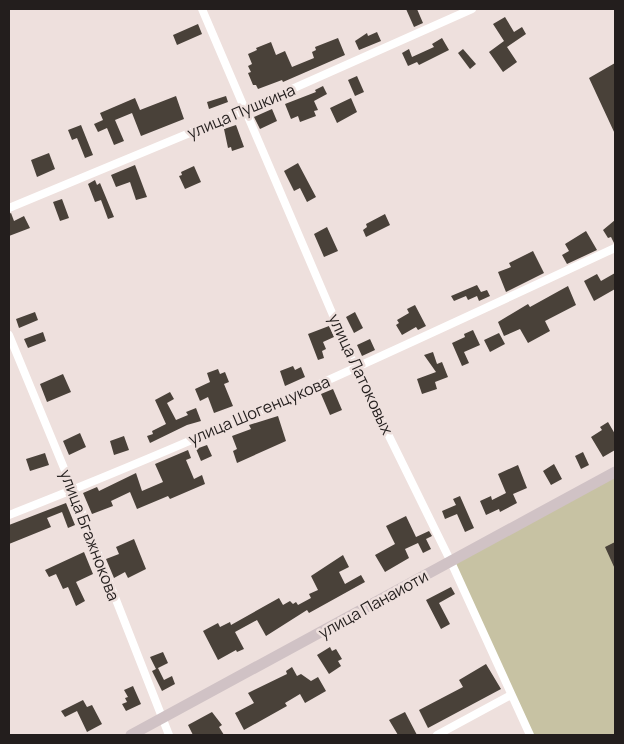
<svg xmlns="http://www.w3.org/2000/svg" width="624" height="744" font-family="Manrope,sans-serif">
<rect width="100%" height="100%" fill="#eee0dd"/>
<path fill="#c7c2a3" d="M615 472V735H530L451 562Z"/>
<path fill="#494139" d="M406 9H417L423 23 414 27Z
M505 17 514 32 522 27 526 34 507 47 517 62 503 72 489 52 504 41 493 24Z
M198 24 202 34 177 45 173 35Z
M377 32 381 41 359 50 355 41 367 33 368 36Z
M338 38 345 55 283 82 282 80 258 89 256 85H253L248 73 251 72 248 66 252 64 248 54 257 50 256 48 271 42 276 55 285 51 292 67 314 58 312 52 316 50 315 47Z
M442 38 449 50 419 65 417 62 408 66 402 53 409 49 412 57 434 47 432 44Z
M463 49 476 64 470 69 458 53Z
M615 63V134L589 78Z
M357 76 364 92 355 96 348 80Z
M323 86 327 94 314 101 318 110 314 111 316 116 300 122 298 116 291 119 285 104 316 92 315 90Z
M176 96 184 119 141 136 132 113 115 120 124 141 114 145 107 128 98 132 94 124 103 120 100 113 135 98 140 110Z
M226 96 228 102 209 109 207 102Z
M351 98 357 112 337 123 330 108Z
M272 109 277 121 260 129 254 117Z
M81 125 93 155 85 158 77 138 72 140 68 130Z
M236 125 244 147 232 151 231 147 228 148 224 129Z
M49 153 55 169 37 177 31 160Z
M298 163 316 197 307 202 300 188 294 191 284 171Z
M135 165 147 197 136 200 130 182 116 187 111 175Z
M194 166 201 182 185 189 179 176 182 175 181 172Z
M95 180 97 185 100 183 114 217 108 219 101 200 95 202 88 184Z
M62 199 69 218 60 221 53 202Z
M11 213 14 221 24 216 30 228 9 236V214Z
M385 214 390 225 366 237 363 230 367 227 366 224Z
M615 220V242L614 243 611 237 608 238 603 230Z
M327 227 338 251 324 257 314 234Z
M586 231 597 250 567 264 562 255 569 251 565 244Z
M533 251 544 273 506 292 498 272 511 267 509 263Z
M615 273V289L594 301 584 281 597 274 601 281Z
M477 285 481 292 487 290 490 296 479 301 477 296 468 300 466 296 454 301 451 296Z
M568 286 576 305 545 321 550 331 528 343 520 329 504 336 498 322 528 304 530 307Z
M415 305 426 326 418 330 416 327 402 335 396 325 399 323 397 320 409 313 407 309Z
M35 312 38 320 19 328 16 319Z
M355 312 363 328 354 333 346 317Z
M329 326 334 337 323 342 326 349 322 351 324 358 318 360 308 334Z
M473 330 480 345 464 352 469 363 462 366 452 343 465 337 464 334Z
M43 332 46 341 28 348 24 339Z
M499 333 505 344 490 352 484 340Z
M370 339 375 350 362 356 357 345Z
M433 352 437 364 442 362 448 377 435 382 437 389 422 394 417 379 436 372 424 355Z
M293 366 295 370 301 367 305 377 285 386 280 371Z
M218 369 220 374 225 372 229 382 224 384 233 406 214 413 208 397 200 401 195 389 210 382 207 373Z
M63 374 71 392 47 402 40 384Z
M333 389 342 410 330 415 321 394Z
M170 392 174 399 167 403 176 420 188 415 186 412 196 408 201 421 187 425 150 443 147 436 153 434 152 431 166 424 155 400Z
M278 416 286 441 237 463 233 451 237 449 232 436 251 429 249 425Z
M608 422 615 434V450L603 457 591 437 602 430 600 427Z
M80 433 86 447 69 455 63 441Z
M124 436 129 450 114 455 110 441Z
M207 445 212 456 201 461 196 449Z
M188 450 191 458 186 460 194 479 202 475 205 484 170 499 168 496 137 509 130 492 111 501 113 506 92 514 83 493 97 487 99 491 136 473 142 491 163 482 155 464Z
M583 452 589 465 581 469 575 456Z
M45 453 49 465 30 471 26 459Z
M554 464 562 479 551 485 543 471Z
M518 465 527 488 513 494 517 503 500 512 499 509 486 515 480 501 491 496 492 500 506 493 498 474Z
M460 496 474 528 465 532 457 514 445 519 442 511 456 505 453 499Z
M66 503 75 525 68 528 62 512 47 518 51 527 9 544V525Z
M406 516 416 537 429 531 432 536 426 539 431 549 423 553 418 543 405 549 409 558 385 572 375 555 395 544 386 526Z
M134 539 146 569 128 578 125 572 114 578 106 559 119 554 116 547Z
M615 542V569L605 547Z
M84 552 93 574 76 582 85 601 76 606 68 587 63 589 56 574 49 577 45 570Z
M343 555 349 567 339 572 345 584 361 575 365 582 309 613 307 610 266 636 257 620 235 632 244 649 237 652 236 650 218 660 203 631 218 623 220 627 230 622 231 625 279 598 283 605 290 601 293 604 296 602 298 605 311 598 309 594 318 590 311 576Z
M451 587 455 594 439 603 450 624 441 629 426 600Z
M330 647 332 651 336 649 342 659 338 661 341 666 329 674 317 655Z
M163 652 168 663 156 669 150 657Z
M486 664 501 689 428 728 419 710 463 687 459 680Z
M292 667 297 676 301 674 311 681 318 677 326 691 305 703 300 694 285 703 287 706 244 730 235 713 254 703 248 693 287 674 286 671Z
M158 668 164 680 172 676 175 684 162 691 152 671Z
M133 686 141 704 126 711 122 704 127 702 125 698 128 697 124 690Z
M83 700 87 707 92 705 102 724 87 732 77 711 65 717 61 711Z
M212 712 222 725 219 727 224 735H193L188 725Z
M405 712 417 735H398L389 720Z"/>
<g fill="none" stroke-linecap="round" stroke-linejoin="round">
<path stroke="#fff" stroke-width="8" d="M202 9 356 369 451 562 530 735
M9 208 245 110 472 9
M9 335 73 490 169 735
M9 515C215 435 415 341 615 248
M437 735 511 695"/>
<path stroke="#d0c2c5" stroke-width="11" d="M131 735 615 472"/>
</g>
<g text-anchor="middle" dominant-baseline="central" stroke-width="5" stroke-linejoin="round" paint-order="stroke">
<g font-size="16" fill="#231e1d" stroke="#eee0dd">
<text transform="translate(241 111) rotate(-23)">улица Пушкина</text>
<text transform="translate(361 374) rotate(65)">улица Латоковых</text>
<text transform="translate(259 410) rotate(-23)">улица Шогенцукова</text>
<text transform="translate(90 535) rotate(69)">улица Бгажнокова</text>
<text transform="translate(373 604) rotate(-29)">улица Панаиоти</text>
</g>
</g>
<rect width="624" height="744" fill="none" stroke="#231e1d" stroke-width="20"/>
</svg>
